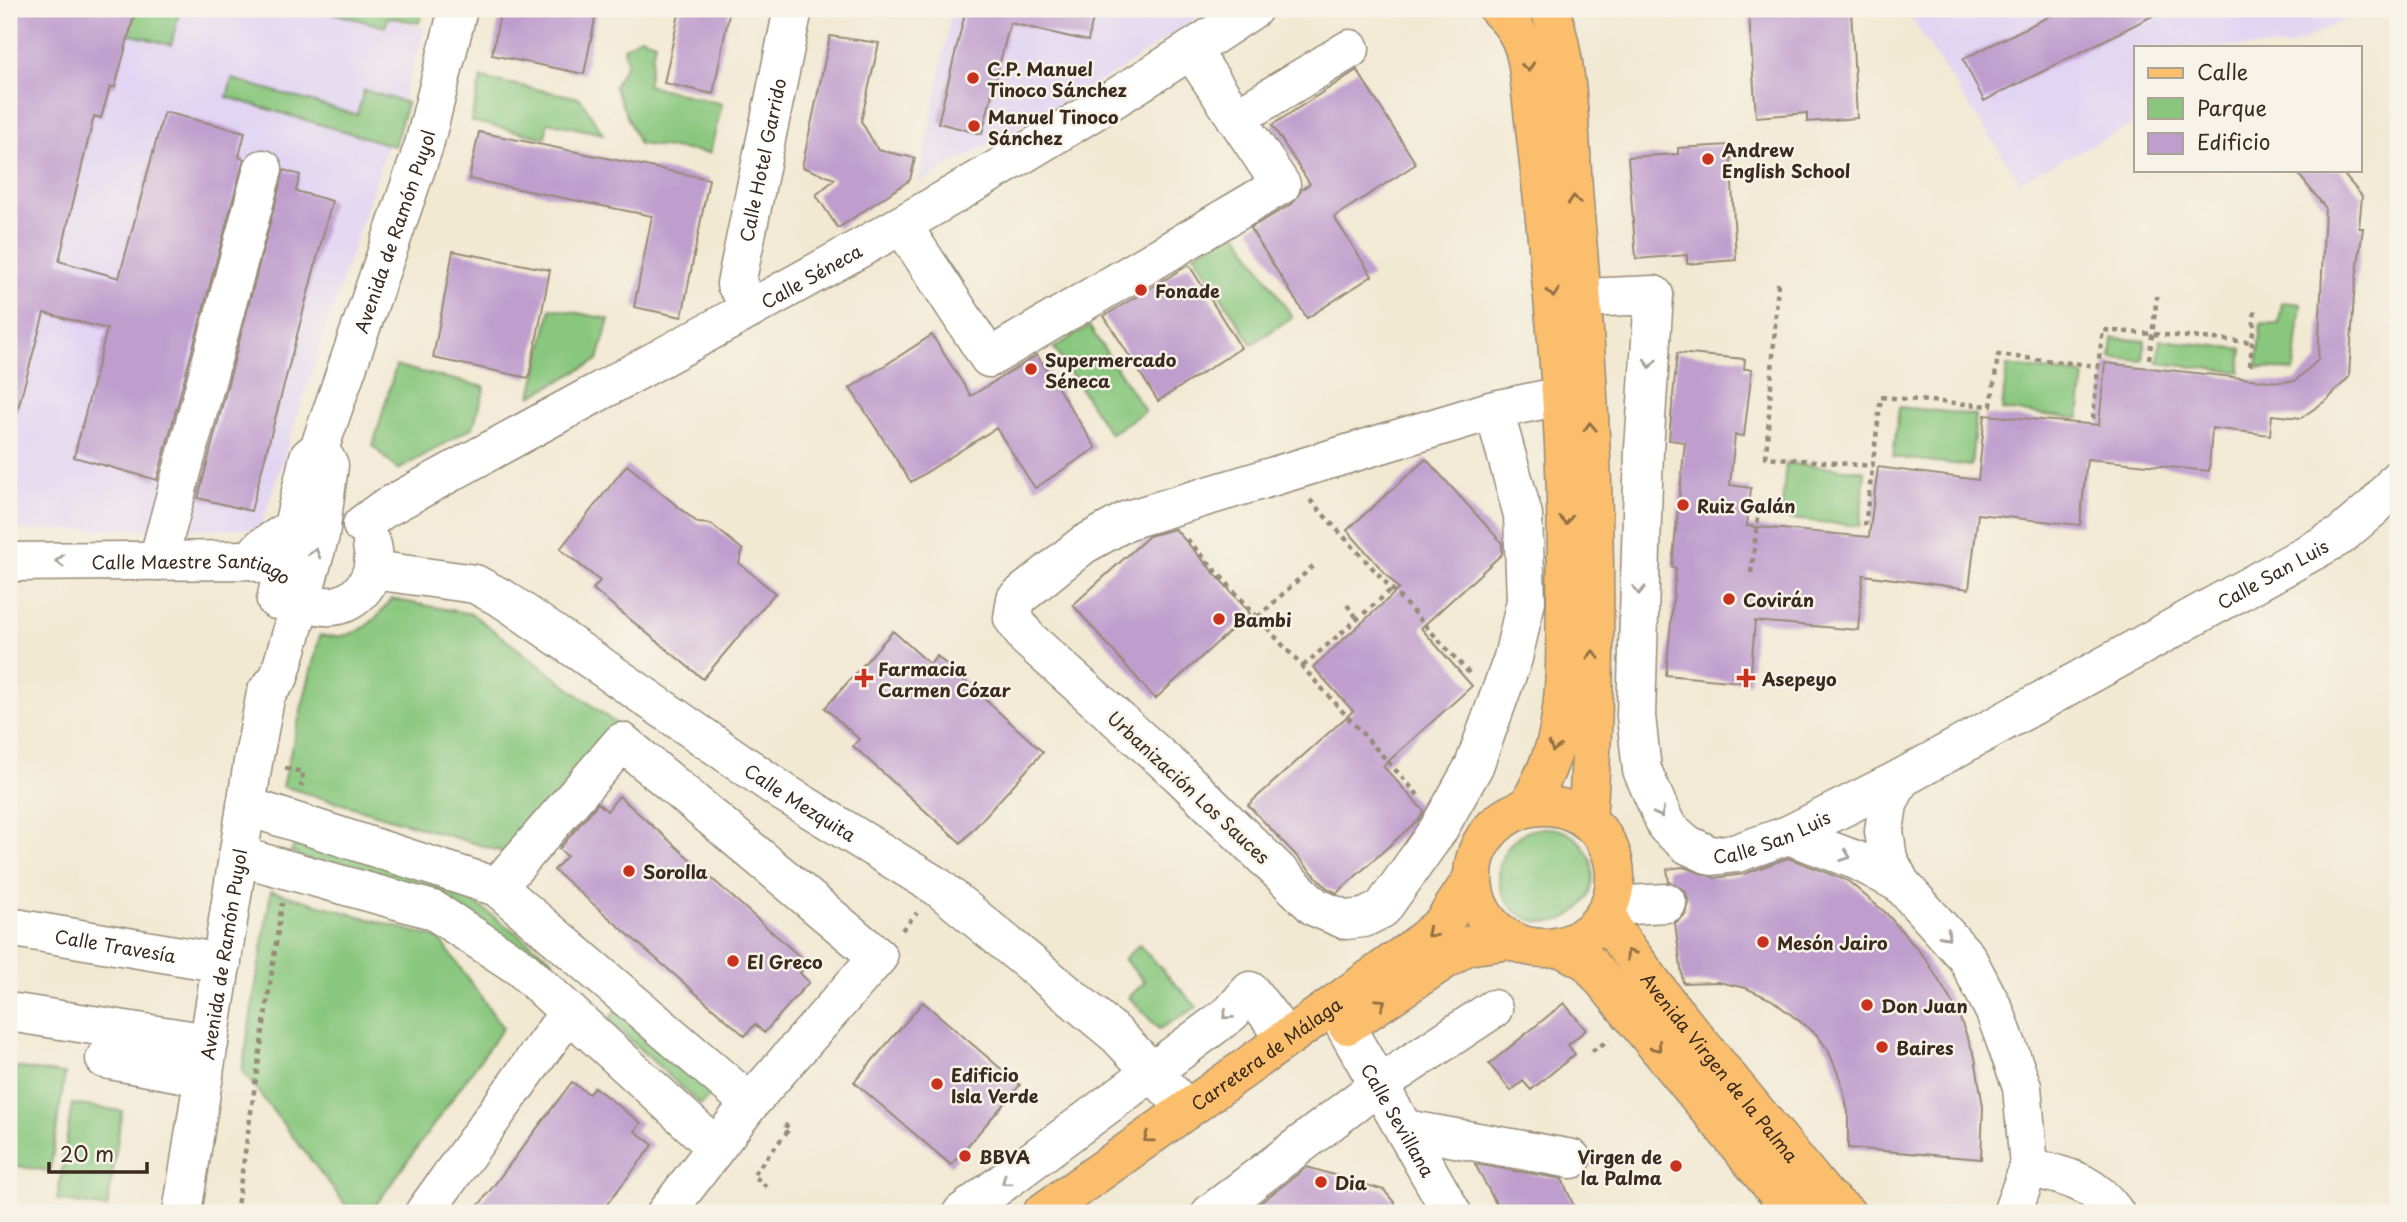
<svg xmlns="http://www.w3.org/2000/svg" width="2407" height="1222" font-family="'Playpen Sans',sans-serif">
<rect width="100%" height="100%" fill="#f7f3e8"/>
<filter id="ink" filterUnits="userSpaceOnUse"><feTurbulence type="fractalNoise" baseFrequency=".0143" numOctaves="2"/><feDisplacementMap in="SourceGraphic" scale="14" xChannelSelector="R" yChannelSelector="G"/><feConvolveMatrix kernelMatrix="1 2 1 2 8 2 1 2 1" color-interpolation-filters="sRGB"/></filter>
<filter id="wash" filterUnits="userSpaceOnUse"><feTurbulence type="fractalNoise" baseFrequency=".00686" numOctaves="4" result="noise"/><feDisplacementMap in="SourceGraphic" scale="28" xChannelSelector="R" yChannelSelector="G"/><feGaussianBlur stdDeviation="1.57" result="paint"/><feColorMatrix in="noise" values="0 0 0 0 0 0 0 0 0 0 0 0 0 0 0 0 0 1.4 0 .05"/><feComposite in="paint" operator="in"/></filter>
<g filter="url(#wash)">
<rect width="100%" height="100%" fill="#f2e9d3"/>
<path fill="#e2d4f3" d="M9 9H351L426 28 260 529 9 530Z
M952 9H1208L1120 70 919 183Z
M1905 9H2347L2350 17 2289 47H2136V123L2019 181Z"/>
<path fill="#89c77e" stroke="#62784e" stroke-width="2" d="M136 9H180L171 45 129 34Z
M319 9H423L419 23 388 17 385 27Z
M640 37 655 42 647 85 722 104 710 153 639 144 614 86 627 63 624 48Z
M481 78 580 98 603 134 548 122 545 138 471 121Z
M232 79 357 115 364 90 407 103 394 146 227 97Z
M1234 228 1292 317 1252 344 1194 254Z
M2282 302 2301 304 2294 371 2257 367 2261 323 2279 324Z
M551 308 609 319 598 360 531 396Z
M1089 326 1145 411 1110 434 1054 348Z
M2113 338 2145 341 2143 361 2111 358Z
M2160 340 2242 349 2240 372 2158 363Z
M396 366 485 387 473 427 398 470 373 446Z
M2007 366 2084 375 2079 419 2002 410Z
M1899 407 1976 415 1971 466 1893 457Z
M1786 463 1865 471 1860 526 1781 518Z
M391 599 472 614 619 726 507 853 282 786 320 635C351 642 374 625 391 599Z
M1499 875a47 47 0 1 1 94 0a47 47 0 1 1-94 0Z
M299 836 444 880 553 960 544 972 291 852Z
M271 891 440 939 503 1028 370 1213H352L242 1071Z
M1139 945 1197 1007 1159 1029 1129 997 1145 982 1124 959Z
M620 1007 714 1091 701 1105 608 1020Z
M14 1067 65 1074 50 1171 9 1165V1104Z
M72 1104 122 1111 107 1208 57 1200Z"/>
<g id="blocks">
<path fill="#bf9dcd" d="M9 9H136L115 87H110L101 118 94 116 59 261 119 278 164 112 245 132 239 157 244 159 157 480 74 457 107 329 44 313 17 412 9 411Z
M501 9H597L584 74 492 55Z
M680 9H730L713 94 664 83Z
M966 9H1095L1088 41 1010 23 982 134 938 123Z
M1798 9H1851L1857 118 1807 122V113L1756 117 1749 15 1798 12Z
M2064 9H2166L1984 101 1963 59Z
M830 36 879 43 861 121 878 150 915 158 910 180 838 228 816 195 835 179 802 167Z
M1357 70 1416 164 1334 217 1372 276 1307 318 1250 228 1292 204 1302 189 1310 184 1272 125Z
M479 132 709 179 682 317 634 307 652 216 469 179Z
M1730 145 1736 260 1687 264V255L1636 259 1628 157 1678 154V148Z
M284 170 300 175 296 191 332 201 251 511 198 498Z
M2295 170H2340L2362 196 2359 228H2363L2354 294 2349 377 2328 399 2301 418 2272 415 2270 435 2212 428 2209 471 2087 459 2080 525 1978 514 1969 589 1863 575 1858 630 1755 621 1750 683 1666 675 1676 568 1672 567 1685 442 1669 440 1677 353 1745 359 1744 369H1752L1744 436 1735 435 1730 485 1751 488 1747 526 1869 537 1878 467 1978 480 1985 415 2099 425 2105 363 2278 382 2295 381 2318 360 2325 207Z
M453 251 550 270 529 378 433 358Z
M1189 265 1241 348 1158 401 1104 316Z
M932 335 971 396 1037 355 1096 448 1035 488 996 428 911 482 850 388Z
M1426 459 1502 543V554L1421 628 1472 686 1383 766 1424 811 1419 819 1337 893 1327 888 1248 805 1353 711 1313 667 1399 589 1347 530Z
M627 465 698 523 711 524 743 550 739 563 775 593 703 679 593 589 600 581 560 549Z
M1175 529 1250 613 1155 699 1073 605 1149 536Z
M893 631 930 664 937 656 1043 752 961 843 853 746 859 739 825 708Z
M619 796 808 964 800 973 809 982 764 1033 755 1024 745 1036 554 870 567 856 559 849 598 803 607 811Z
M1788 858 1848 881 1887 914 1926 959 1957 1011 1975 1057 1983 1107 1981 1159 1848 1148V1112L1841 1081 1828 1050 1816 1034 1772 1000 1746 988 1718 982 1683 983 1675 923 1686 914 1689 901 1685 891 1669 882 1667 869 1683 867 1715 878 1744 874Z
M923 1002 1020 1085 951 1165 854 1082Z
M1564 1003 1586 1030 1568 1045 1575 1054 1531 1090 1523 1081 1511 1091 1489 1064Z
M572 1082 589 1094 594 1087 641 1123 635 1131 653 1145 600 1213H473Z
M1475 1164 1562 1179 1577 1213H1501Z
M1307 1167 1384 1190 1403 1213H1247Z"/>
</g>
</g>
<g filter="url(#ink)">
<use href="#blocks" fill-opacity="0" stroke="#968a78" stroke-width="2"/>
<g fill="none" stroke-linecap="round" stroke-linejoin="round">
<defs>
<g id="minor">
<path d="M1236 118 1350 49"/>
<path d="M902 225 989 358 1281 185 1191 50"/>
<path id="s1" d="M1583 298 1654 295 1644 449 1636 716 1642 770 1667 827 1688 845 1712 856 1737 853 1788 835 1900 779 2340 536 2375 506 2398 479"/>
<path id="s2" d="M752 306 736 284 793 9"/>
<path d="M1494 410 1523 515 1526 601 1513 658 1474 766 1438 830 1382 909 1364 918 1346 920 1315 907 1179 774 1027 638 1013 618 1016 599 1083 545 1128 520 1494 410 1561 396"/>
<path id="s3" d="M362 525 382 510C675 348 975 196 1253 9"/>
<path d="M251 560 261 548 305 520"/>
<path d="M158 561 263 169"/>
<path id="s4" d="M9 562 251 560C262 563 272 566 281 573 290 579 295 590 303 597 321 612 346 608 361 591 373 578 376 562 372 545"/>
<path id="s5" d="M373 570 475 584 505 600 783 792 938 887 1117 1035 1187 1109"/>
<path id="s6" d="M276 600 309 457 319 449 424 145 458 9"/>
<path d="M1900 779 1888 804 1884 831 1888 859 1901 884 1967 958 1995 1012 2022 1087 2029 1167 2012 1213"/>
<path d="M246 806 497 887 750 1103"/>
<path d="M1788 835 1858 861 1901 884"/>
<path d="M238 856 433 910 520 967 716 1147"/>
<path d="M497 887 622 742 878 957 750 1103 666 1213"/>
<path d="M1609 906 1667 903"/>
<path id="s7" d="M9 927 222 963"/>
<path d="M9 1012 209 1043"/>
<path id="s8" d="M1345 1026 1452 1213"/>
<path d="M105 1059 204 1077"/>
<path d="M1405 1129 1572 1159"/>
<path d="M2029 1167C2066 1177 2092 1180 2115 1213"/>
<path id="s9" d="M182 1213 253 762 266 693 279 677 320 535 329 465 319 449"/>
<path d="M424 1213 569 1012"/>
<path d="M962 1213 1231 1013 1250 991 1286 1038"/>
<path d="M1211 1213 1380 1084 1493 1009"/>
</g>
<g id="major">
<path d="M1498 9C1519 28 1526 47 1529 74 1548 248 1571 422 1566 597 1565 640 1567 686 1559 729 1554 757 1541 782 1528 807"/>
<path d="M1550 9C1571 69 1569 140 1574 203 1592 407 1602 616 1587 821"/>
<circle cx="1544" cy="877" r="71"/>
<path id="s10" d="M1607 911 1613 930 1668 1004 1826 1197 1846 1213"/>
<path d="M1560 947 1588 962 1794 1213"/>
<path d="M1347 1025 1466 946 1510 940"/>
<path id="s11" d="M1042 1213 1416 946 1443 923 1472 879"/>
</g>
</defs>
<use href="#minor" stroke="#968a78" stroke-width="41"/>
<use href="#major" stroke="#968a78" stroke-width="41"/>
<path stroke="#968a78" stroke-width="4.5" stroke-dasharray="5 5" stroke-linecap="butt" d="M640 11 643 9
M1778 283 1766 457 1872 466
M2149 359 2157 296
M2250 366 2255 308
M2093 419 2098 366
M1310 500 1470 674
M1865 526 1881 397 1991 406 1998 355 2098 366 2103 330 2252 342
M1187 539 1418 795
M1751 573 1760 502
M1347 605 1357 618
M1258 617 1313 566
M1303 666 1392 589
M285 768 303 772 301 787
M902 930 917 913
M1592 1051 1609 1040
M767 1187 753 1175 790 1128 781 1123
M236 1213 282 903"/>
<use href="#minor" stroke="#fff" stroke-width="38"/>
<use href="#major" stroke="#fabe6d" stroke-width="38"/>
</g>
<defs><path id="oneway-chevron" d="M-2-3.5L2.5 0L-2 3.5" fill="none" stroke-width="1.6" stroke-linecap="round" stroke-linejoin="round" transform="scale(1.75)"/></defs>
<g stroke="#916d42">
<use href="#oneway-chevron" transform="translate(1528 67) rotate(83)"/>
<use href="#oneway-chevron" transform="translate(1574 200) rotate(-95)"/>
<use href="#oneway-chevron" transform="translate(1553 293) rotate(84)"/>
<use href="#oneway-chevron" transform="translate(1590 427) rotate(-92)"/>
<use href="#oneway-chevron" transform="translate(1566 520) rotate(87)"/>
<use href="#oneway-chevron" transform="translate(1593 655) rotate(-90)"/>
<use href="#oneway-chevron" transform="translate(1554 747) rotate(105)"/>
<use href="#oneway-chevron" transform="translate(1431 933) rotate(139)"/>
<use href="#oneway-chevron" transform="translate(1630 954) rotate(-125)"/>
<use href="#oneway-chevron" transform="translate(1381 1003) rotate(-33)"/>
<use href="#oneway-chevron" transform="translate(1657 1047) rotate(51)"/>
<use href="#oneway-chevron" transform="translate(1148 1138) rotate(144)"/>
</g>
<g stroke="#a79f9a">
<use href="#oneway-chevron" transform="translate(1650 363) rotate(94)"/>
<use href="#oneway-chevron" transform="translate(315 553) rotate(-74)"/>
<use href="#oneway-chevron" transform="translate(60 561) rotate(180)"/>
<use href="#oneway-chevron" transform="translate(1639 590) rotate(92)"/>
<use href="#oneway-chevron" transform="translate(1660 813) rotate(62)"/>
<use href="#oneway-chevron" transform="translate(1846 856) rotate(20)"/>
<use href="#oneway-chevron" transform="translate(1946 935) rotate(48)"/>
<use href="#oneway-chevron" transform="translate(1227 1015) rotate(139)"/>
<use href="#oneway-chevron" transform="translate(1006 1181) rotate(143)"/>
</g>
</g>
<g fill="#c8321e" stroke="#f7f3e8" stroke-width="2.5">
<circle cx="973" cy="78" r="7"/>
<circle cx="974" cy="126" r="7"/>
<circle cx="1708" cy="159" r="7"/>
<circle cx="1141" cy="290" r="7"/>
<circle cx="1031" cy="369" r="7"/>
<circle cx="1683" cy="505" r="7"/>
<circle cx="1729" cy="599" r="7"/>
<circle cx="1219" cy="619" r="7"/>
<path d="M860.5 667.5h7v7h7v7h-7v7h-7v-7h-7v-7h7z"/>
<path d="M1742.5 667.5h7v7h7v7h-7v7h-7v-7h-7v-7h7z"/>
<circle cx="629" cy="871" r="7"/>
<circle cx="1763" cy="942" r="7"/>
<circle cx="733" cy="961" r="7"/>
<circle cx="1867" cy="1005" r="7"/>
<circle cx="1882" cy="1047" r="7"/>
<circle cx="937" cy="1084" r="7"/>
<circle cx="965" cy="1156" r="7"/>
<circle cx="1676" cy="1166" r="7"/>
<circle cx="1321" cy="1182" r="7"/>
</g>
<g text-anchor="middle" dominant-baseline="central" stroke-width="5" stroke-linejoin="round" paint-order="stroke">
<g font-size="18" font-weight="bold" fill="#3b2a1e" stroke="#f7f3e8" text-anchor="start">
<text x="987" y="68">C.P. Manuel<tspan x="987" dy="21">Tinoco Sánchez</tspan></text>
<text x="988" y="116">Manuel Tinoco<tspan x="988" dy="21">Sánchez</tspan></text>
<text x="1722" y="149">Andrew<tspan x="1722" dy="21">English School</tspan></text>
<text x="1155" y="290">Fonade</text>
<text x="1045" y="359">Supermercado<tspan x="1045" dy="21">Séneca</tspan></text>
<text x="1697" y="505">Ruiz Galán</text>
<text x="1743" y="599">Covirán</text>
<text x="1233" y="619">Bambi</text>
<text x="878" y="668">Farmacia<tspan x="878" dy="21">Carmen Cózar</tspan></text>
<text x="1762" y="678">Asepeyo</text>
<text x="643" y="871">Sorolla</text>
<text x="1777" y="942">Mesón Jairo</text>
<text x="747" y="961">El Greco</text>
<text x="1881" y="1005">Don Juan</text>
<text x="1896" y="1047">Baires</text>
<text x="951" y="1074">Edificio<tspan x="951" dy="21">Isla Verde</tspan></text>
<text x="979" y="1156">BBVA</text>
<text x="1662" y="1156" text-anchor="end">Virgen de<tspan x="1662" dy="21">la Palma</tspan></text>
<text x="1335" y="1182">Dia</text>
</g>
<g font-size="18" fill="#3b2a1e" stroke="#f7f3e8">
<text stroke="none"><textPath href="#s2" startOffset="154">Calle Hotel Garrido</textPath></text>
<text stroke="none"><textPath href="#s6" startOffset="390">Avenida de Ramón Puyol</textPath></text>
<text stroke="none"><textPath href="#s3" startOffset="514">Calle Séneca</textPath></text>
<text stroke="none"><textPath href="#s1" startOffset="1293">Calle San Luis</textPath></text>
<text stroke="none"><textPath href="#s4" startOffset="184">Calle Maestre Santiago</textPath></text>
<text transform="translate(1189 787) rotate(43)">Urbanización Los Sauces</text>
<text stroke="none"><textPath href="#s5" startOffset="495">Calle Mezquita</textPath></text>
<text stroke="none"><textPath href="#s1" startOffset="726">Calle San Luis</textPath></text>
<text stroke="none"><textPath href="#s7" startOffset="108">Calle Travesía</textPath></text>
<text stroke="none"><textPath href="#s9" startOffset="262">Avenida de Ramón Puyol</textPath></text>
<text stroke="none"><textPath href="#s11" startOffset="275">Carretera de Málaga</textPath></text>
<text stroke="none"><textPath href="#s10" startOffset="194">Avenida Virgen de la Palma</textPath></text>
<text stroke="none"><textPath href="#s8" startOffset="108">Calle Sevillana</textPath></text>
</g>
</g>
<rect width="2407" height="1222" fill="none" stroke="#f7f3e8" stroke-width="35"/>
<rect x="2134" y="46" width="228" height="126" fill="#f7f3e8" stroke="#aca397" stroke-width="2"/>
<rect x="2148" y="68" width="35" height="10" fill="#fabe6d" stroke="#aca397" stroke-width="2"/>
<text x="2197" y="80" font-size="21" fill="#3b2a1e">Calle</text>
<rect x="2148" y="98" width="35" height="21" fill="#89c77e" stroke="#aca397" stroke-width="2"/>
<text x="2197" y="116" font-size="21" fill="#3b2a1e">Parque</text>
<rect x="2148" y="133" width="35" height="21" fill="#bf9dcd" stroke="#aca397" stroke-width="2"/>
<text x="2197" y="150" font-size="21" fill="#3b2a1e">Edificio</text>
<path d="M49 1162v10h98v-10" fill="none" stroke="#3b2a1e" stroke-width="3.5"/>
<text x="60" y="1162" font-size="21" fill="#3b2a1e" stroke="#f7f3e8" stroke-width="5" paint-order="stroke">20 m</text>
</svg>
